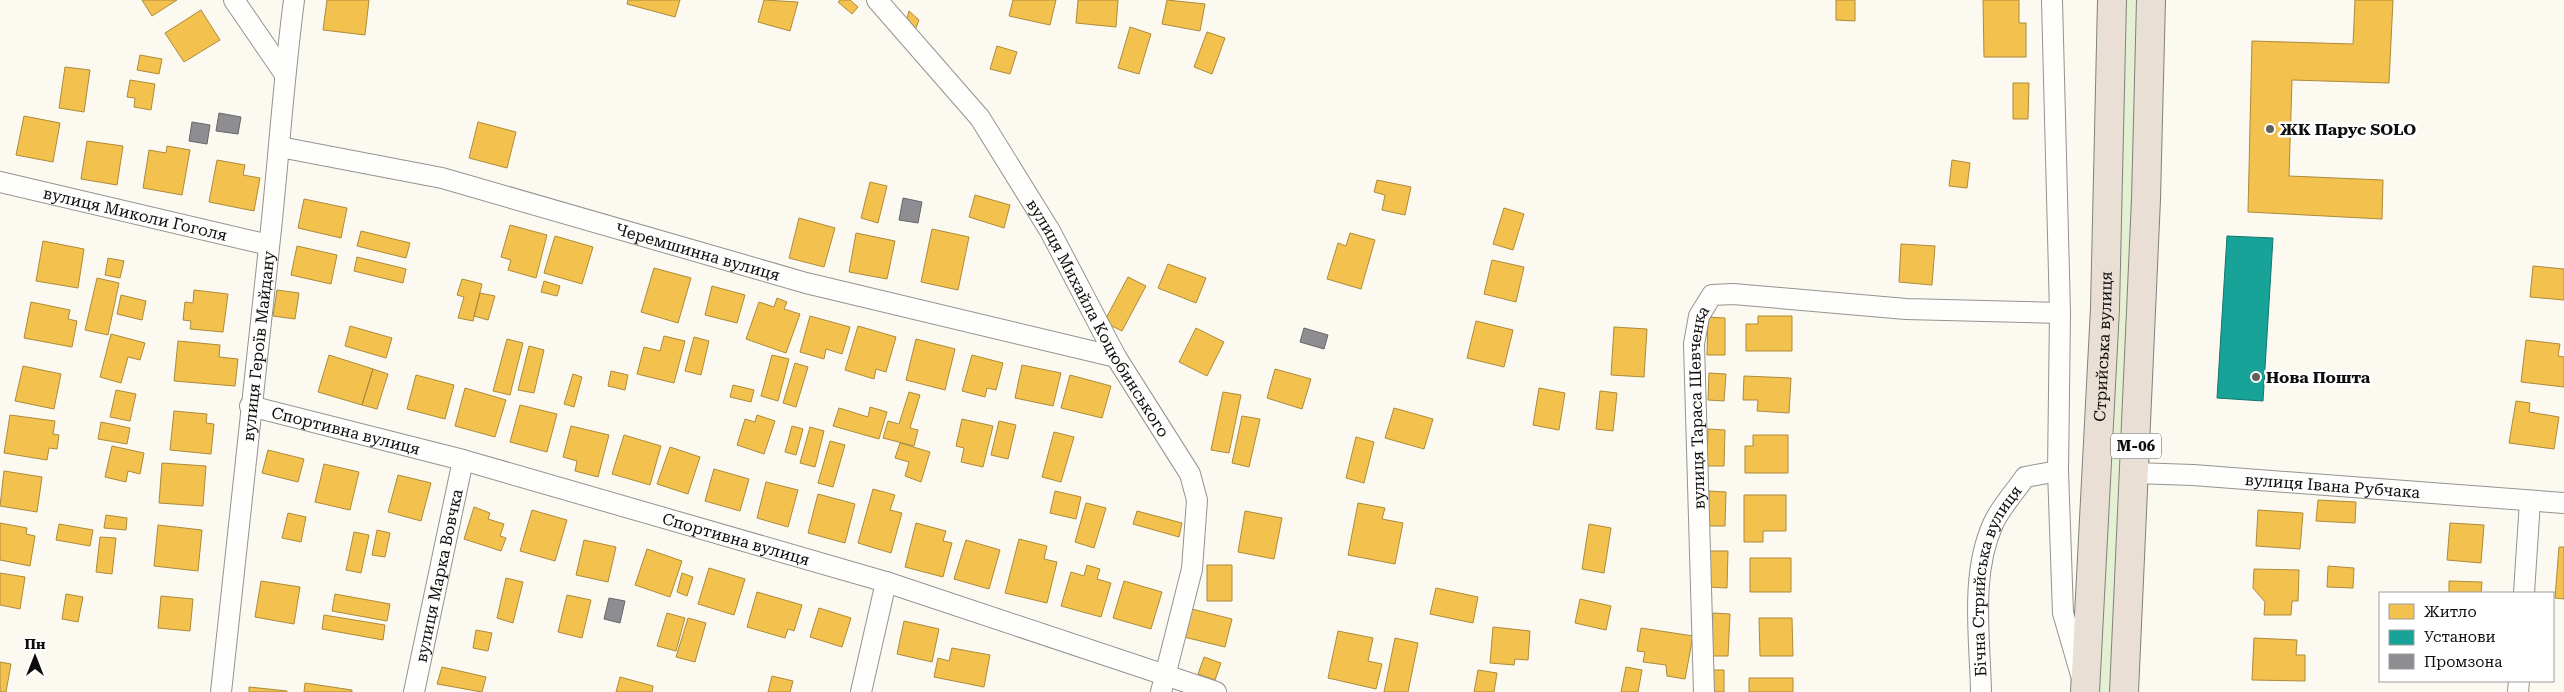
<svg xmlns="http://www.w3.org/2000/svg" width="2564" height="692" font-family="'Roboto Serif',serif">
<rect width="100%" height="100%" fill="#fbf9f0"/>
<path fill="#e3f0d1" d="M2127 0H2138L2135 171 2109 692H2098L2122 172Z"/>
<path fill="#f2c14e" stroke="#ad8b3a" d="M142 0H177L152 16Z
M327 0H369L365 35 323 30Z
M628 0H680L675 17 627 4Z
M764 0 798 2 790 31 758 22Z
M840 0H850L858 7 852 14 838 2Z
M1013 0H1056L1050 25 1009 16Z
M1078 0H1118L1116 27 1076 23Z
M1167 0 1205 4 1200 31 1162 24Z
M1836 0H1855V21L1836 20Z
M1983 0H2019V23H2026V57H1984Z
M2355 0H2393L2389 83 2292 80 2289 176 2383 180 2382 219 2248 212 2252 41 2353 44Z
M201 10 220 40 184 62 165 33Z
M909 11 919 20 914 33 906 23Z
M1130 27 1151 34 1139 74 1118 68Z
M1207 32 1225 38 1212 74 1194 67Z
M997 46 1017 52 1010 74 990 69Z
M140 55 162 59 159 74 137 70Z
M65 67 90 70 84 112 59 108Z
M130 80 155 84 151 110 134 107 135 98 127 97Z
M2013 83H2029L2028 119H2013Z
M24 116 60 123 53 162 16 155Z
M478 122 516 132 507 168 469 158Z
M87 141 123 146 117 185 81 179Z
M167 146 190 150 182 195 143 188 149 150 166 153Z
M217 160 245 165 243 175 260 178 254 211 209 202Z
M1952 160 1970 163 1967 188 1949 186Z
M1377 180 1411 187 1405 215 1382 210 1385 195 1374 192Z
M870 182 887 186 878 223 861 218Z
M975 195 1010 205 1004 228 969 217Z
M304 199 347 208 341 238 298 228Z
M1504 208 1524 214 1513 250 1493 244Z
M799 218 835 228 824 267 789 258Z
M510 225 547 235 536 278 508 270 511 260 501 257Z
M932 229 969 237 958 290 921 282Z
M361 231 410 243 406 258 357 246Z
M856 233 895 241 887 279 849 272Z
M1350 233 1375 240 1361 289 1327 279 1338 243 1346 246Z
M555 236 593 247 582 284 544 273Z
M43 241 84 249 78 288 36 281Z
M1901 244 1935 246 1932 285 1899 282Z
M297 246 337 255 331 284 291 275Z
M357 257 406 269 403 283 354 271Z
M108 258 124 261 120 278 105 275Z
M1492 260 1524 267 1516 302 1484 294Z
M1168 264 1206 278 1196 303 1158 288Z
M2533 266 2564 269V300L2530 297Z
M654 268 691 278 678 323 641 312Z
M1128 277 1146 286 1122 331 1104 322Z
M97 278 119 283 108 335 85 330Z
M462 279 482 284 473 321 458 318 464 297 457 295Z
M544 281 560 286 557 296 541 292Z
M712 286 745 295 737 323 705 315Z
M194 290 228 294 223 332 190 329 191 321 183 320 185 302 193 303Z
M277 290 299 293 295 319 273 316Z
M480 293 495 296 488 320 474 316Z
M121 295 146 301 142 320 117 314Z
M777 298 787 302 784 309 800 314 786 353 746 339 759 302 774 307Z
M31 302 70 310 68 319 77 321 72 347 24 338Z
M810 316 850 327 842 354 826 349 824 359 800 352Z
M1758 316H1792V351H1746V324H1758Z
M1708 317 1725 318V355H1707Z
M1476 321 1513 330 1504 367 1467 358Z
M350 326 392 338 386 358 345 346Z
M858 326 896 337 886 372 876 369 874 379 845 370Z
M1614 327 1647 329 1644 377 1611 375Z
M1196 328 1224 342 1207 376 1179 362Z
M111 334 145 343 140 360 128 357 121 383 100 377Z
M664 336 685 341 674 383 637 374 644 347 660 351Z
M694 337 709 341 701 375 685 371Z
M507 339 523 343 510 395 493 391Z
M916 339 955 349 945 390 906 380Z
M2526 340 2560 344 2558 356 2564 357V387L2521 382Z
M178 341 220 345 219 357 238 359 235 386 174 381Z
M529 346 544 350 534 393 518 390Z
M329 355 373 369 362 405 318 392Z
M772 355 789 359 778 401 761 396Z
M972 355 1003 363 996 390 987 388 985 397 962 391Z
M795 363 808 367 796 407 783 403Z
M1022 365 1061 373 1053 406 1015 398Z
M23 366 61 374 54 409 15 401Z
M373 369 388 374 377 409 362 405Z
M1275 369 1311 379 1302 409 1267 398Z
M611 371 628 375 625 390 608 386Z
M1709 373 1726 374 1724 401 1708 400Z
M573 374 582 377 574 407 564 404Z
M416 375 454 385 445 419 407 409Z
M1070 375 1111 386 1102 418 1061 408Z
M1744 376 1791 378 1789 413 1757 411 1758 400H1743Z
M733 385 754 390 751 402 730 397Z
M465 388 506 400 495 437 455 426Z
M1539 388 1565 393 1559 430 1533 425Z
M116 390 136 394 130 421 110 417Z
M1600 391 1617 393 1613 431 1596 429Z
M909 392 920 395 910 428 918 430 914 446 883 438 888 421 899 424Z
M1223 392 1241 395 1229 453 1211 450Z
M2516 401 2530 403 2529 412 2559 417 2554 449 2509 443Z
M520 405 557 414 547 452 510 442Z
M870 407 887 412 879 439 833 426 839 408 868 417Z
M1394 408 1433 419 1424 449 1385 438Z
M174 411 207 414 206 423 214 424 211 454 170 450Z
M10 415 55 421 53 434 59 435 57 449 49 448 47 460 4 453Z
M757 415 775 421 764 454 737 445 745 419 755 422Z
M1242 416 1260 419 1249 467 1232 463Z
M962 419 993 426 983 467 961 462 964 448 956 446Z
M999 421 1016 425 1008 459 991 455Z
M101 422 130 428 127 444 98 439Z
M571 426 609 435 598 477 575 471 577 461 563 457Z
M792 426 803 429 796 455 785 452Z
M810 427 824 431 815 467 800 463Z
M1708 429 1725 430 1724 466H1707Z
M1054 432 1074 437 1061 482 1042 477Z
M624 435 661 446 650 485 612 474Z
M1753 435H1788V473H1745V446H1753Z
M1356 437 1374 442 1364 483 1346 478Z
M830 441 845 445 833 487 818 483Z
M900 443 930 452 921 482 905 476 909 462 895 458Z
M112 446 144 453 140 474 128 471 126 482 105 477Z
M670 447 700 457 688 494 657 484Z
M268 450 304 459 298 482 262 473Z
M162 463 206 466 203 506 159 503Z
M324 464 359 472 350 510 315 502Z
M714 469 749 479 740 511 705 501Z
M4 471 42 477 37 512 0 506Z
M398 475 431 483 421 521 388 512Z
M766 482 798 490 788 527 757 518Z
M873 489 895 495 890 510 902 513 891 553 858 543Z
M1055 491 1081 497 1076 519 1050 513Z
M1709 491 1726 492 1725 526H1708Z
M818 494 855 504 845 543 808 533Z
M1744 495H1786V531H1763V542H1744Z
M2318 500 2356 502 2355 523 2316 521Z
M1086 503 1106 508 1094 548 1075 542Z
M1358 503 1385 508 1382 519 1403 523 1395 564 1348 555Z
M474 507 490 513 488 519 504 524 500 536 506 538 501 551 464 539Z
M532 510 567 520 555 561 520 551Z
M2258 510 2303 513 2300 549 2256 546Z
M1137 511 1182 523 1179 537 1133 524Z
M1245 511 1282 518 1274 559 1238 552Z
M288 513 306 517 301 542 282 538Z
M106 515 127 518 126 530 104 528Z
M0 523 27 528 26 534 35 536 30 566 0 560Z
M916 523 946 531 943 541 952 543 943 577 905 567Z
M2450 523 2484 525 2481 563 2447 560Z
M59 524 93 530 90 546 56 540Z
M1589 524 1611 528 1604 573 1582 569Z
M158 525 202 530 198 571 154 566Z
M377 530 390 533 385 557 372 555Z
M354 532 369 535 361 573 346 570Z
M100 537 116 538 112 574 96 572Z
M1019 539 1047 546 1044 559 1057 562 1047 603 1005 593Z
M584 540 616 547 608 582 576 575Z
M966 540 1000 550 989 589 954 579Z
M2559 547H2564V599L2555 598Z
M647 549 682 561 670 597 635 585Z
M1709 551H1728L1727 588 1708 587Z
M1750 558H1791V592H1750Z
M1087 565 1100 569 1097 579 1111 583 1101 617 1061 606 1071 572 1084 576Z
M1207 565H1232V601H1207Z
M2328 566 2354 568 2353 588 2327 587Z
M709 568 745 579 734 615 698 604Z
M2254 569 2299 570 2298 601H2292L2291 615H2264L2265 602 2253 588Z
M0 573 25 577 20 609 0 605Z
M682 573 693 577 687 596 677 592Z
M506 578 523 582 513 623 497 618Z
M261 581 300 587 294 624 255 617Z
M1124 581 1162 592 1151 629 1113 618Z
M2449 581 2482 582 2481 593H2449Z
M1436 588 1478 597 1473 623 1430 614Z
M757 592 802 605 794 631 788 629 785 638 747 627Z
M66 594 83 597 78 622 62 619Z
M335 594 390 604 387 621 332 611Z
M567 595 591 600 582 638 558 632Z
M161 596 193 599 190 631 158 628Z
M1580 599 1611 606 1606 630 1575 623Z
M819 608 851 618 842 647 810 637Z
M1192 609 1232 619 1225 647 1184 637Z
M667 613 685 618 676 651 657 646Z
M1713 613 1730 614 1728 656H1711Z
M324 615 385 625 383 640 322 629Z
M688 618 706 623 695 662 676 657Z
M1759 618H1792L1793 656H1760Z
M904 621 939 629 932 662 897 654Z
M1493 627 1530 631 1528 660 1515 659 1514 665 1490 663Z
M1641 628 1693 636 1685 679 1667 676 1666 665 1643 662 1645 652 1637 651Z
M476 630 492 633 488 651 473 648Z
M1338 631 1373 638 1368 661 1382 664 1376 689 1328 678Z
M1395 638 1418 643 1408 692H1384Z
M2254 638 2297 640 2296 655H2305V681L2252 680Z
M952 648 990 655 984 687 934 677 938 658 949 661Z
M1204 657 1221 663 1215 680 1198 674Z
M0 662 11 664 6 692H0Z
M442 667 486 677 482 692 437 684Z
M1626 667 1642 670 1638 692H1621Z
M1478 670 1497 673 1494 692H1474Z
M1710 670H1724V692H1710Z
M772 676 793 681 790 692H768Z
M620 677 653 686 652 692H616Z
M1749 678H1793V692H1749Z
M305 683 352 690V692H304Z
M249 687 287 691V692H249Z"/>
<path fill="#17a398" stroke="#14766e" d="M2227 236 2273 238 2263 401 2217 398Z"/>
<path fill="#8d8d92" stroke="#67676a" d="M219 113 241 117 238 134 216 131Z
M192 122 210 125 207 144 189 141Z
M903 198 922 202 918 223 899 220Z
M1304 328 1328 335 1324 349 1300 342Z
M609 598 625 601 620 623 604 619Z"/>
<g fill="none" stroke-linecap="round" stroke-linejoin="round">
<defs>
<g id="street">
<path d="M234 0 284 73"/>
<path id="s1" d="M877 0 980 118 1050 231 1116 357 1190 474 1197 500 1192 569 1161 692"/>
<path d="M2052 0 2060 313 2058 471 2063 613 2081 675"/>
<path id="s2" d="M280 147 442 178 806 283 1116 357"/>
<path id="s3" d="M0 182 269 245"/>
<path id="s4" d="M250 406 463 460 886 582 1216 692"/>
<path id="s5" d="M2134 473 2193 475 2564 503"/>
<path d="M2524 593 2530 501"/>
<path id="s6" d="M221 692C237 538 254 384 271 229 279 153 284 76 294 0"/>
<path id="s7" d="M414 692 463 460"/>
<path d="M861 692 886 582"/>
<path id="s8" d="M1704 692 1694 344 1699 316 1712 295 1733 294 1906 309 2060 313"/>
<path id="s9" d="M1981 692C1980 638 1970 575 1993 524 2000 508 2015 492 2025 477L2058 471"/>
<path d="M2518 692 2519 681"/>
</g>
<g id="highway">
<path id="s10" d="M2085 692 2105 308 2112 0"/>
<path d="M2124 692 2146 199 2151 0"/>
</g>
</defs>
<use href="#street" stroke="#94938f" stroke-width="22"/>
<use href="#highway" stroke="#81817c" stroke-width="30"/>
<use href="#street" stroke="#fefefd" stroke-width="20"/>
<use href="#highway" stroke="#e9dfd4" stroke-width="28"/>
</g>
<g fill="#60605c" stroke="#fff" stroke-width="2">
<circle cx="2270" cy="129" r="5"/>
<circle cx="2256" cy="377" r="5"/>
</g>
<g text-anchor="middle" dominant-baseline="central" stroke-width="5" stroke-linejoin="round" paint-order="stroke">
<rect fill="#fff" stroke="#565656" stroke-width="1" x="2111" y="433.5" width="50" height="25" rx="4"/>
<g font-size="15" font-weight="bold" fill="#0d0d0d">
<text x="2136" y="446">М-06</text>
</g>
<g font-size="16" font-weight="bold" fill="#0d0d0d" stroke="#fff" text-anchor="start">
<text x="2280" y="129">ЖК Парус SOLO</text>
<text x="2266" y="377">Нова Пошта</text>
</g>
<g font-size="16" fill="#0d0d0d" stroke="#fff">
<text stroke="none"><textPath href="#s3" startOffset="139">вулиця Миколи Гоголя</textPath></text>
<text stroke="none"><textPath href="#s2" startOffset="431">Черемшинна вулиця</textPath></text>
<text stroke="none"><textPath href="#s1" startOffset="389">вулиця Михайла Коцюбинського</textPath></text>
<text stroke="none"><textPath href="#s6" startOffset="348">вулиця Героїв Майдану</textPath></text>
<text stroke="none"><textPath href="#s10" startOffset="346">Стрийська вулиця</textPath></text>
<text stroke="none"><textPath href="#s8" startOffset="285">вулиця Тараса Шевченка</textPath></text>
<text stroke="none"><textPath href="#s4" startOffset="99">Спортивна вулиця</textPath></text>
<text stroke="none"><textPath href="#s5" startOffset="199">вулиця Івана Рубчака</textPath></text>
<text stroke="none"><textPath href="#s4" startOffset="504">Спортивна вулиця</textPath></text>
<text stroke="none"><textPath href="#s7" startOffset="119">вулиця Марка Вовчка</textPath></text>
<text stroke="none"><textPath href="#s9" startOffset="115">Бічна Стрийська вулиця</textPath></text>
</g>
</g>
<rect x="2379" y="592" width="175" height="90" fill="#ffffff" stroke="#9e9e9e"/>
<rect x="2389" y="604" width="25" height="15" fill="#f2c14e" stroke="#9e9e9e"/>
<text x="2424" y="617" font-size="15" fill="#0d0d0d">Житло</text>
<rect x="2389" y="630" width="25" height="15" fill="#17a398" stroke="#9e9e9e"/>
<text x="2424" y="642" font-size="15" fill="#0d0d0d">Установи</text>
<rect x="2389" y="654" width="25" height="15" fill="#8d8d92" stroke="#9e9e9e"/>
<text x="2424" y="667" font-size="15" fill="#0d0d0d">Промзона</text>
<g transform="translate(35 657)" stroke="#ffffff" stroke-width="4" paint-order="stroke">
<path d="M0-4L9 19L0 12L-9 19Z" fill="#0d0d0d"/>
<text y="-8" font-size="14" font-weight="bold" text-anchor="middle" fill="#0d0d0d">Пн</text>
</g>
</svg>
